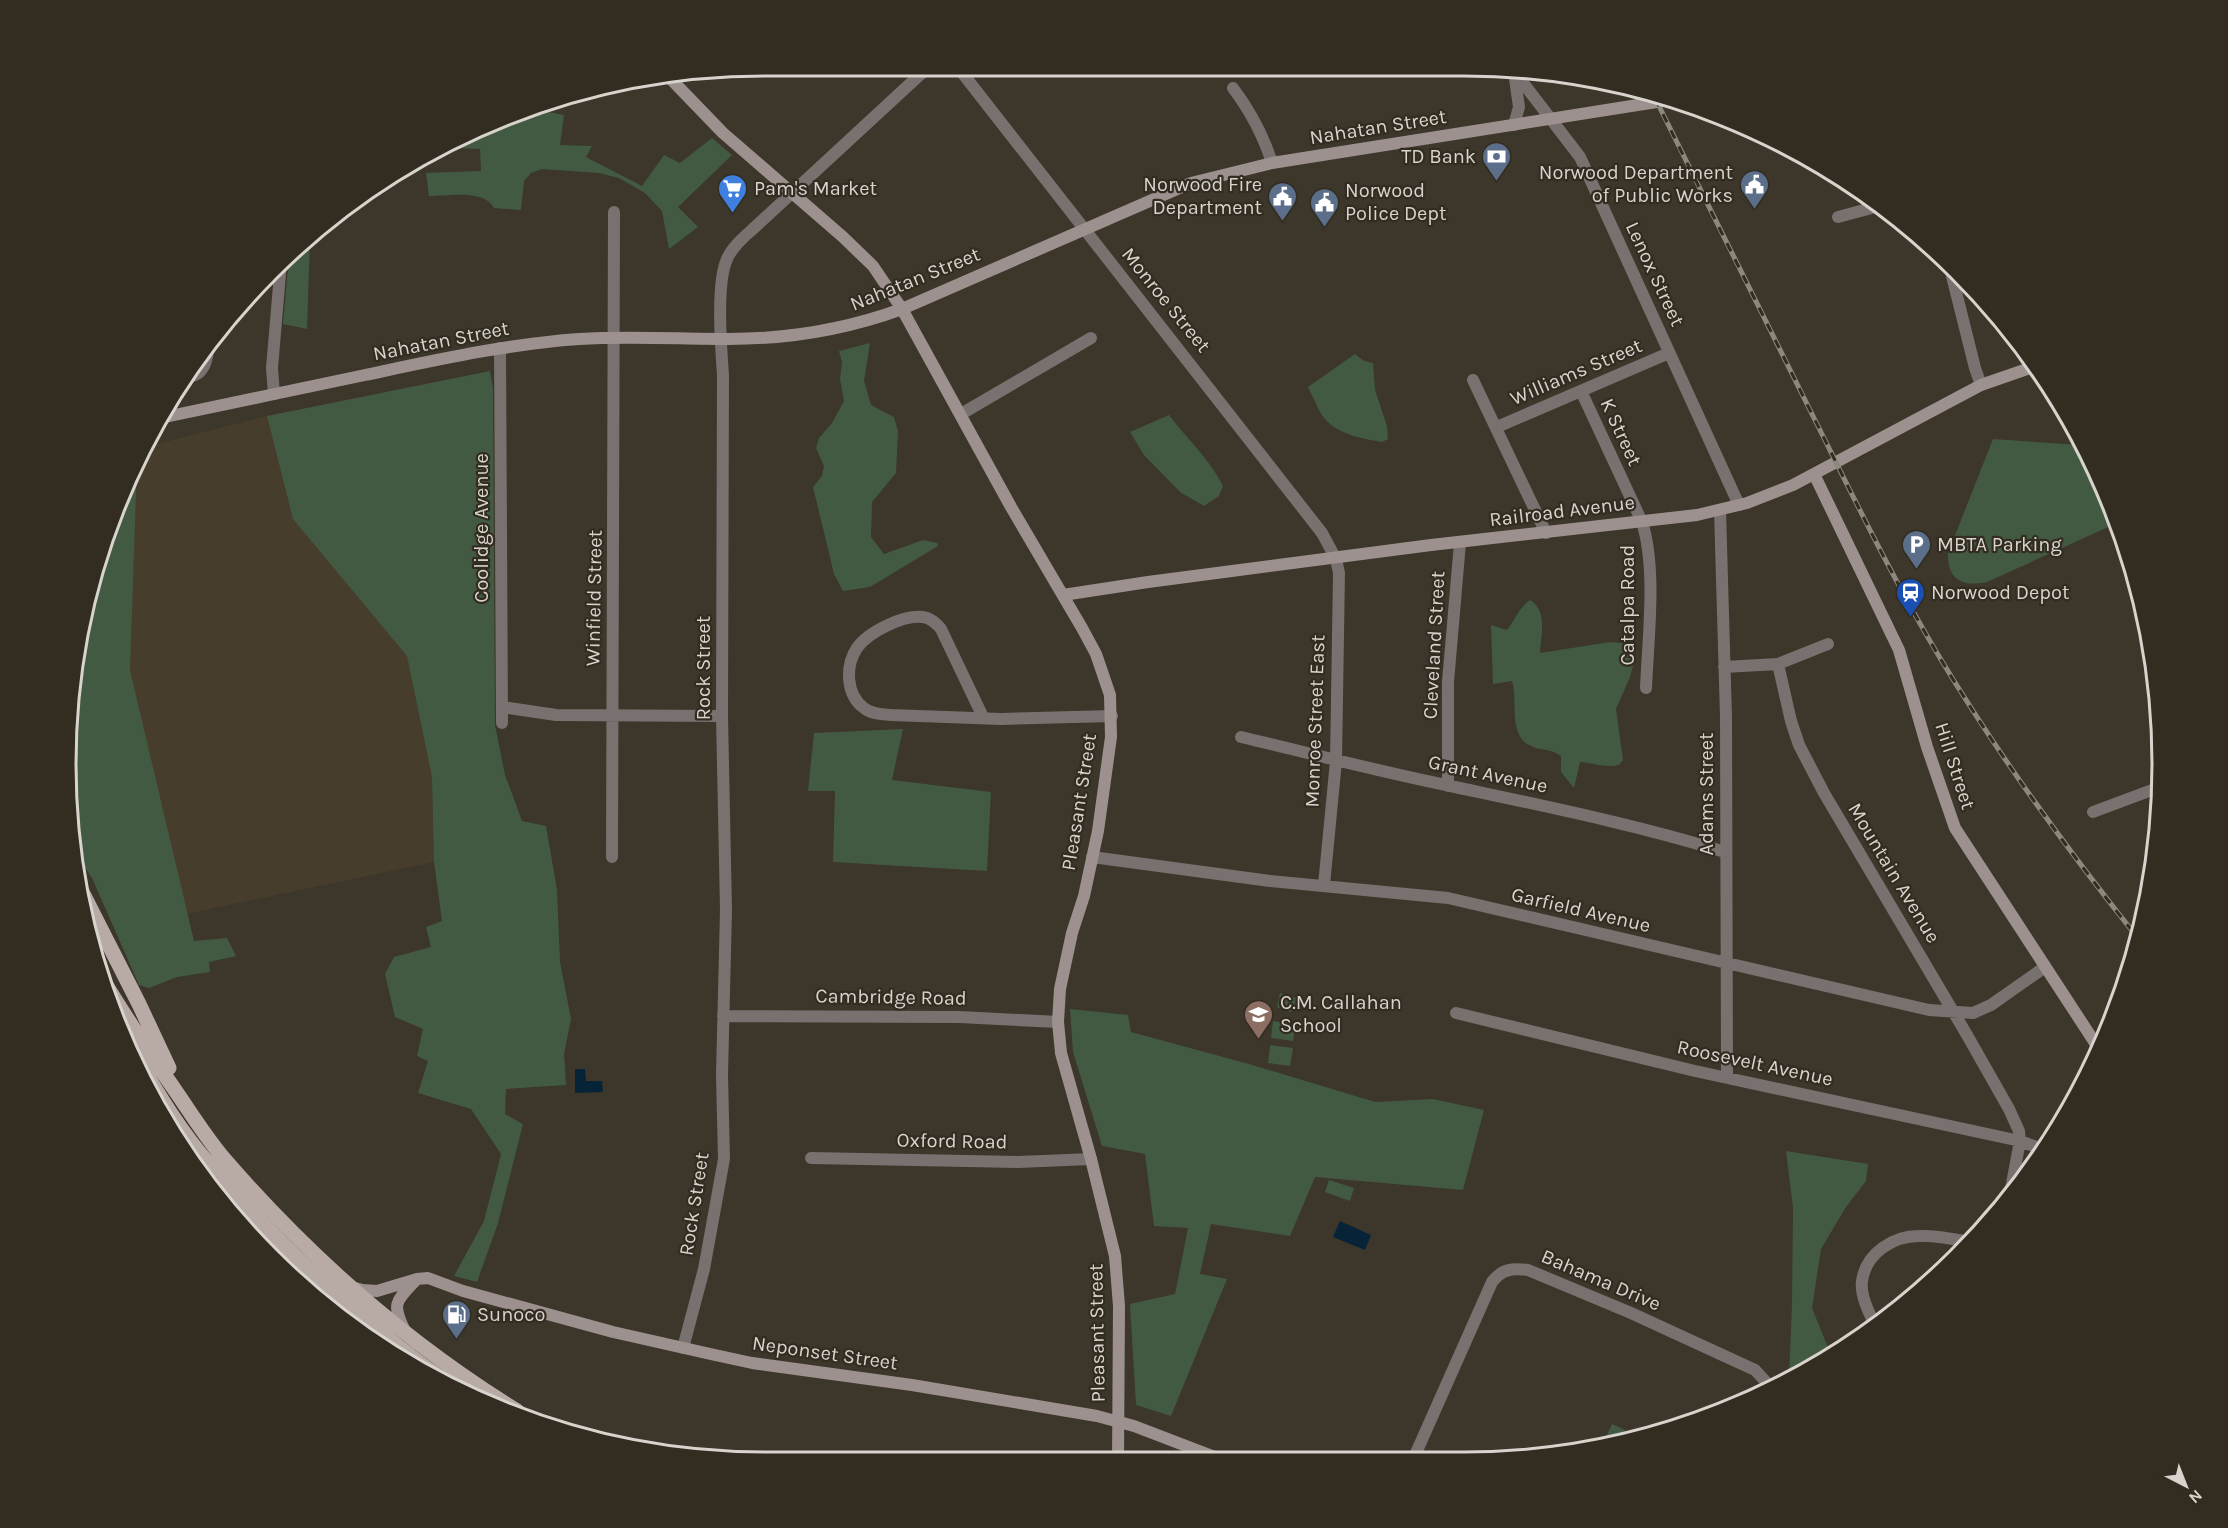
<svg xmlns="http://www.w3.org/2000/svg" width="2228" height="1528" font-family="Karla,sans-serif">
<rect width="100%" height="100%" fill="#3c362b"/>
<path fill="#473d2d" d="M267 416 293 519 407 655 432 777 434 862 186 914 130 670 137 466 149 446Z"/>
<path fill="#435a42" d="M537 104V110L564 115 560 145 592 146 586 157 642 186 664 155 680 163 712 138 732 155 678 207 698 227 669 249 662 211 645 193 619 178 599 173 542 169 531 173 524 181 521 210 494 208C484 189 448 196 429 196L426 173 481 171 480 149 448 148Z
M310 238 307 329 283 324 289 255Z
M870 343 864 381 871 405 894 417 898 431 896 473 872 502 871 537 884 554 923 540 937 543 938 546 870 587 843 591 834 574 813 487 822 476 824 466 816 448 819 438 832 423 844 401 840 379 842 362 839 351Z
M1355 354 1364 361 1373 363 1375 390 1387 426 1388 439 1382 442C1359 438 1333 434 1320 412 1316 404 1312 395 1308 387Z
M490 371 493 389 495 725 505 775 522 821 546 826 557 890 560 962 571 1019 564 1054 566 1085 506 1089 505 1114 523 1124 498 1223 477 1282 454 1276 484 1221 501 1154 471 1109 418 1093 428 1061 417 1056 423 1029 395 1017 385 974 394 957 431 947 426 927 442 921 434 862 432 777 407 656 293 519 267 416Z
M1169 415C1187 439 1210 459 1223 486L1219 496 1204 506 1180 492 1144 455 1130 432Z
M1993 439 2081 445 2109 497 2117 523 1987 582C1964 587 1947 581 1948 553Z
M137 466 130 670 194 941 227 938 236 956 209 962 210 972 177 977 149 988 139 985 92 878 76 854 68 718 90 584 119 497Z
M1530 600C1548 611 1541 634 1540 653L1610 642 1631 644 1634 662 1630 677 1616 709 1623 760 1619 765C1605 768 1594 763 1580 762L1574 788 1561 772V756C1551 748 1539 751 1529 745 1508 734 1518 699 1512 681L1493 684 1491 625 1507 630C1515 620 1519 608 1530 600Z
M903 729 892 780 991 792 987 871 833 862 835 791H808L814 733Z
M1280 993 1296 998 1294 1010 1290 1012 1277 1007Z
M1070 1009 1128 1015 1131 1032 1249 1064 1375 1102 1433 1099 1484 1110 1463 1190 1315 1177 1290 1236 1211 1224 1200 1274 1227 1279 1171 1416 1136 1405 1130 1304 1175 1294 1188 1228 1154 1226 1145 1154 1102 1146 1073 1052Z
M1273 1021 1296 1024 1293 1041 1271 1038Z
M1270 1045 1293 1048 1290 1066 1268 1063Z
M1786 1151 1868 1164 1866 1181 1846 1207 1821 1249 1812 1308 1831 1355 1791 1377H1789L1792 1304 1793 1208Z
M1329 1180 1354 1188 1350 1201 1325 1192Z
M1612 1424 1625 1430 1619 1443 1616 1444 1605 1439Z"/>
<path fill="#062337" d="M575 1069H585L586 1081H602L603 1092 575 1093Z
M1340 1221 1371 1235 1365 1250 1333 1237Z"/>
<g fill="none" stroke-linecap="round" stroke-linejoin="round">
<path stroke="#78716f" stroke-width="12" d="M960 70 1322 533 1336 559 1339 573 1336 761 1324 885
M1514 71 1580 157 1739 505
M1514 72 1519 107 1514 125
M1233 88C1251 112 1263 134 1272 163
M1838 217 1879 206
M1949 264 1975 368 1981 385
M500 348 502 723
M188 377C206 375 208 356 209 341
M1473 380 1546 533
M1581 391 1642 522C1657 569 1648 638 1646 688
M274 394 272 368 281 262
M961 414 1091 338
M1497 427 1669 353
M1720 510 1726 717 1727 1077
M1778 664 1828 644
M1724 667 1778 664 1791 721 1799 745 1824 793 1967 1035 2009 1109 2019 1131 2020 1141 2010 1194
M502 707 556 715 722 716
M983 717 941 629C937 624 933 620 927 618 907 612 868 632 857 648 845 666 846 695 864 708 871 714 881 714 891 715L1001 719 1112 716
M1241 737C1309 753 1377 771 1446 785 1539 805 1634 824 1725 852
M1448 786V682L1460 543
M2093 812 2160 787
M612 857 614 212
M1092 857 1270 881 1448 898 1929 1010 1973 1013 1991 1005 2045 967
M1456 1013 1695 1071 2020 1141 2045 1150
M723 1016 959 1017 1058 1022
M811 1158 1018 1162 1091 1159
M1875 1325C1869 1313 1860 1295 1862 1281 1866 1253 1893 1236 1919 1236 1936 1235 1954 1239 1970 1242
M683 1348 704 1269 724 1159 722 1075 726 910 722 716 723 375C721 347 716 283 727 259 732 247 744 237 754 228L925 70
M1412 1462 1492 1282C1502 1269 1512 1268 1528 1270L1631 1313 1755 1370 1767 1383V1390"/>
<path stroke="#9c918e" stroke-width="12" d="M666 74 723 133 843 237 873 266 902 309 1011 507 1082 628 1096 654 1110 695 1111 737 1098 831 1084 896 1072 933 1060 989 1058 1022 1061 1053 1091 1159 1115 1256 1119 1306 1118 1462
M165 417C232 403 298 389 365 375 436 360 507 344 579 339 629 336 679 339 729 339 788 339 847 329 902 309L1191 183 1272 163 1663 101
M1814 474 1899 650 1927 747 1955 828 2099 1049
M1063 595 1148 582 1431 545 1697 515 1747 503 1793 485 1981 385 2036 366
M294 1257 303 1279V1284
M351 1287 363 1290 377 1291 417 1279 428 1278 463 1291 613 1332 715 1355 752 1363 912 1385 1097 1416 1134 1426 1228 1462
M324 1301 353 1312
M405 1331C391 1303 396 1301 416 1280"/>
<path stroke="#b8aaa5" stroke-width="15" d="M79 886 139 1004 169 1068
M100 975C124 1015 150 1054 177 1093 192 1115 207 1139 225 1160 310 1258 407 1343 517 1411
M130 1047C154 1087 178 1129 209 1164 254 1217 303 1267 357 1312 390 1341 424 1368 461 1392"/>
<defs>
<path id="rail" d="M1655 98C1706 202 1758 305 1809 408 1851 492 1892 578 1940 658 1999 756 2066 848 2137 937"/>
</defs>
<use href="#rail" stroke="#8d887f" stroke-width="5"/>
<use href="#rail" stroke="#322c21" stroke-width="3" stroke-dasharray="9" stroke-linecap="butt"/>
</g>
<defs>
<symbol id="bank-pin" viewBox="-11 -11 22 30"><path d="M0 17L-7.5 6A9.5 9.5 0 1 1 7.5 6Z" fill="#5c6f8a" stroke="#322c21"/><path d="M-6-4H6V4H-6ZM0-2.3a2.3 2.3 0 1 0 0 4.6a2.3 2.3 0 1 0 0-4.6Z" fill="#fff"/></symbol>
<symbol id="civic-pin" viewBox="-11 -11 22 30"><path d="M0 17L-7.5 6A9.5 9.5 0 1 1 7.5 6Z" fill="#5c6f8a" stroke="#322c21"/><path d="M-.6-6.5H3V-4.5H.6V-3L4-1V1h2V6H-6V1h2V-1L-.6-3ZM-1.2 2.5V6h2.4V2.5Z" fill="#fff"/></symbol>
<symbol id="supermarket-pin" viewBox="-11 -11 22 30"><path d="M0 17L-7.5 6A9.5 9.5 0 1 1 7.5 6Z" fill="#3f7fe0" stroke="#322c21"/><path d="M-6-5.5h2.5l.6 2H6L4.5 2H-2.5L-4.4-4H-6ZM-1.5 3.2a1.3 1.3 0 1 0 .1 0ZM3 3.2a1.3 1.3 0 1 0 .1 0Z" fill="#fff"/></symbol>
<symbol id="parking-pin" viewBox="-11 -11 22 30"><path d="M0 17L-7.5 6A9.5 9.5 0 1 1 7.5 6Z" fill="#5c6f8a" stroke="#322c21"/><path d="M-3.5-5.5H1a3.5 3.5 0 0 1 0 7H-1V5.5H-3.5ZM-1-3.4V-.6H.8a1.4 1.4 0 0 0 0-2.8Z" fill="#fff"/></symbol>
<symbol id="station-pin" viewBox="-11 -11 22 30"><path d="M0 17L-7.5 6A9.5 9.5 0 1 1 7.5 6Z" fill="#1a4fb4" stroke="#322c21"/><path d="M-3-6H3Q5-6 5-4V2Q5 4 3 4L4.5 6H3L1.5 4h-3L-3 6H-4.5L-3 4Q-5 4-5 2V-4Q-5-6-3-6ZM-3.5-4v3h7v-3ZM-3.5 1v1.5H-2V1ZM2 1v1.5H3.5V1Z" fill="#fff"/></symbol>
<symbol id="school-pin" viewBox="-11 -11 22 30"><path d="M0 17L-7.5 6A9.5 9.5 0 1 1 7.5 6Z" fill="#8d6e63" stroke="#322c21"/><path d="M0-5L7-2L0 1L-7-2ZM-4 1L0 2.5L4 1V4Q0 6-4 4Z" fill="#fff"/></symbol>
<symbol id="fuel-pin" viewBox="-11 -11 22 30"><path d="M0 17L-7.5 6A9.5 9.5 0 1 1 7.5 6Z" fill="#5c6f8a" stroke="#322c21"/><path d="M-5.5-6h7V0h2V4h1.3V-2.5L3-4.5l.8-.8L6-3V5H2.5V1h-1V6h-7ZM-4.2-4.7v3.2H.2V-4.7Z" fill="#fff"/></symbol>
</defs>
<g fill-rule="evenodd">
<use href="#bank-pin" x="1480" y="140" width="33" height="45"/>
<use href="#civic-pin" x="1738" y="168" width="33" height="45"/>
<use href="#supermarket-pin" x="716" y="172" width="33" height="45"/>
<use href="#civic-pin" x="1266" y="180" width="33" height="45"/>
<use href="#civic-pin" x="1308" y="186" width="33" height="45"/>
<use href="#parking-pin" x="1900" y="528" width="33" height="45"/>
<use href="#station-pin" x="1894" y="576" width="33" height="45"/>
<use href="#school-pin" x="1242" y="998" width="33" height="45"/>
<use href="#fuel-pin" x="440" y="1298" width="33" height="45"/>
</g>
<g text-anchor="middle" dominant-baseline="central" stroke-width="4.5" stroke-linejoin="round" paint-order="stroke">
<g font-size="20" fill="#d8d4cd" stroke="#322c21">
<text transform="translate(1378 127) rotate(-9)">Nahatan Street</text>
<text transform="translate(1655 274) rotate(65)">Lenox Street</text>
<text transform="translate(915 279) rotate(-22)">Nahatan Street</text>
<text transform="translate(1166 300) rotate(51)">Monroe Street</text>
<text transform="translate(441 341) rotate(-11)">Nahatan Street</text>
<text transform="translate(1576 372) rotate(-23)">Williams Street</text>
<text transform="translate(1621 432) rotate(65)">K Street</text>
<text transform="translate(1562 511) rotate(-7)">Railroad Avenue</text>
<text transform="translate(481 528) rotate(-90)">Coolidge Avenue</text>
<text transform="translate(594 598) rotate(-89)">Winfield Street</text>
<text transform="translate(1627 605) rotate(-90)">Catalpa Road</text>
<text transform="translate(1434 645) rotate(-87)">Cleveland Street</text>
<text transform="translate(703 668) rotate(-90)">Rock Street</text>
<text transform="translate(1315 721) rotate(-88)">Monroe Street East</text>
<text transform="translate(1955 766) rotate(72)">Hill Street</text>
<text transform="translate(1488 774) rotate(12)">Grant Avenue</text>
<text transform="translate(1706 794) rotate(-90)">Adams Street</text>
<text transform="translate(1079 802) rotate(-81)">Pleasant Street</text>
<text transform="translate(1894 873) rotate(59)">Mountain Avenue</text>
<text transform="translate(1581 910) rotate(13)">Garfield Avenue</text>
<text transform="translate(891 997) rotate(1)">Cambridge Road</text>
<text transform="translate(1755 1063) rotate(12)">Roosevelt Avenue</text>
<text transform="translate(952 1141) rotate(1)">Oxford Road</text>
<text transform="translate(694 1204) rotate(-81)">Rock Street</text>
<text transform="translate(1601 1280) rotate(23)">Bahama Drive</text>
<text transform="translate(1097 1333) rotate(-91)">Pleasant Street</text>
<text transform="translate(825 1353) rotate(8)">Neponset Street</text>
</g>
<g font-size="20" fill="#d8d4cd" stroke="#322c21" text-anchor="start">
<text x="1476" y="156" text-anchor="end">TD Bank</text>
<text x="1733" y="172" text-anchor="end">Norwood Department<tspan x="1733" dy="23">of Public Works</tspan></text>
<text x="1262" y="184" text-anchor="end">Norwood Fire<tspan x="1262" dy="23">Department</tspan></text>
<text x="754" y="188">Pam's Market</text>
<text x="1345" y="190">Norwood<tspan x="1345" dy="23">Police Dept</tspan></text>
<text x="1937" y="544">MBTA Parking</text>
<text x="1931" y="592">Norwood Depot</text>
<text x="1280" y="1002">C.M. Callahan<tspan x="1280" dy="23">School</tspan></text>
<text x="477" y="1314">Sunoco</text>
</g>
</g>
<path d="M0 0H2228V1528H0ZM764 76H1464A688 688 0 0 1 2152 764V764A688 688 0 0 1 1464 1452H764A688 688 0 0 1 76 764V764A688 688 0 0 1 764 76Z" fill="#322c21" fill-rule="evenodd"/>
<path fill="none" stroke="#d8d4cd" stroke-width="3" d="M764 76H1464A688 688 0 0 1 2152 764V764A688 688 0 0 1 1464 1452H764A688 688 0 0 1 76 764V764A688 688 0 0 1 764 76Z"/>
<g transform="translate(2186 1486) rotate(138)" stroke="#322c21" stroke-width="4.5" paint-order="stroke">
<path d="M0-4.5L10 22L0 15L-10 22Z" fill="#d8d4cd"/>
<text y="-9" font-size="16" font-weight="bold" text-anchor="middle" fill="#d8d4cd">N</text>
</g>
</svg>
